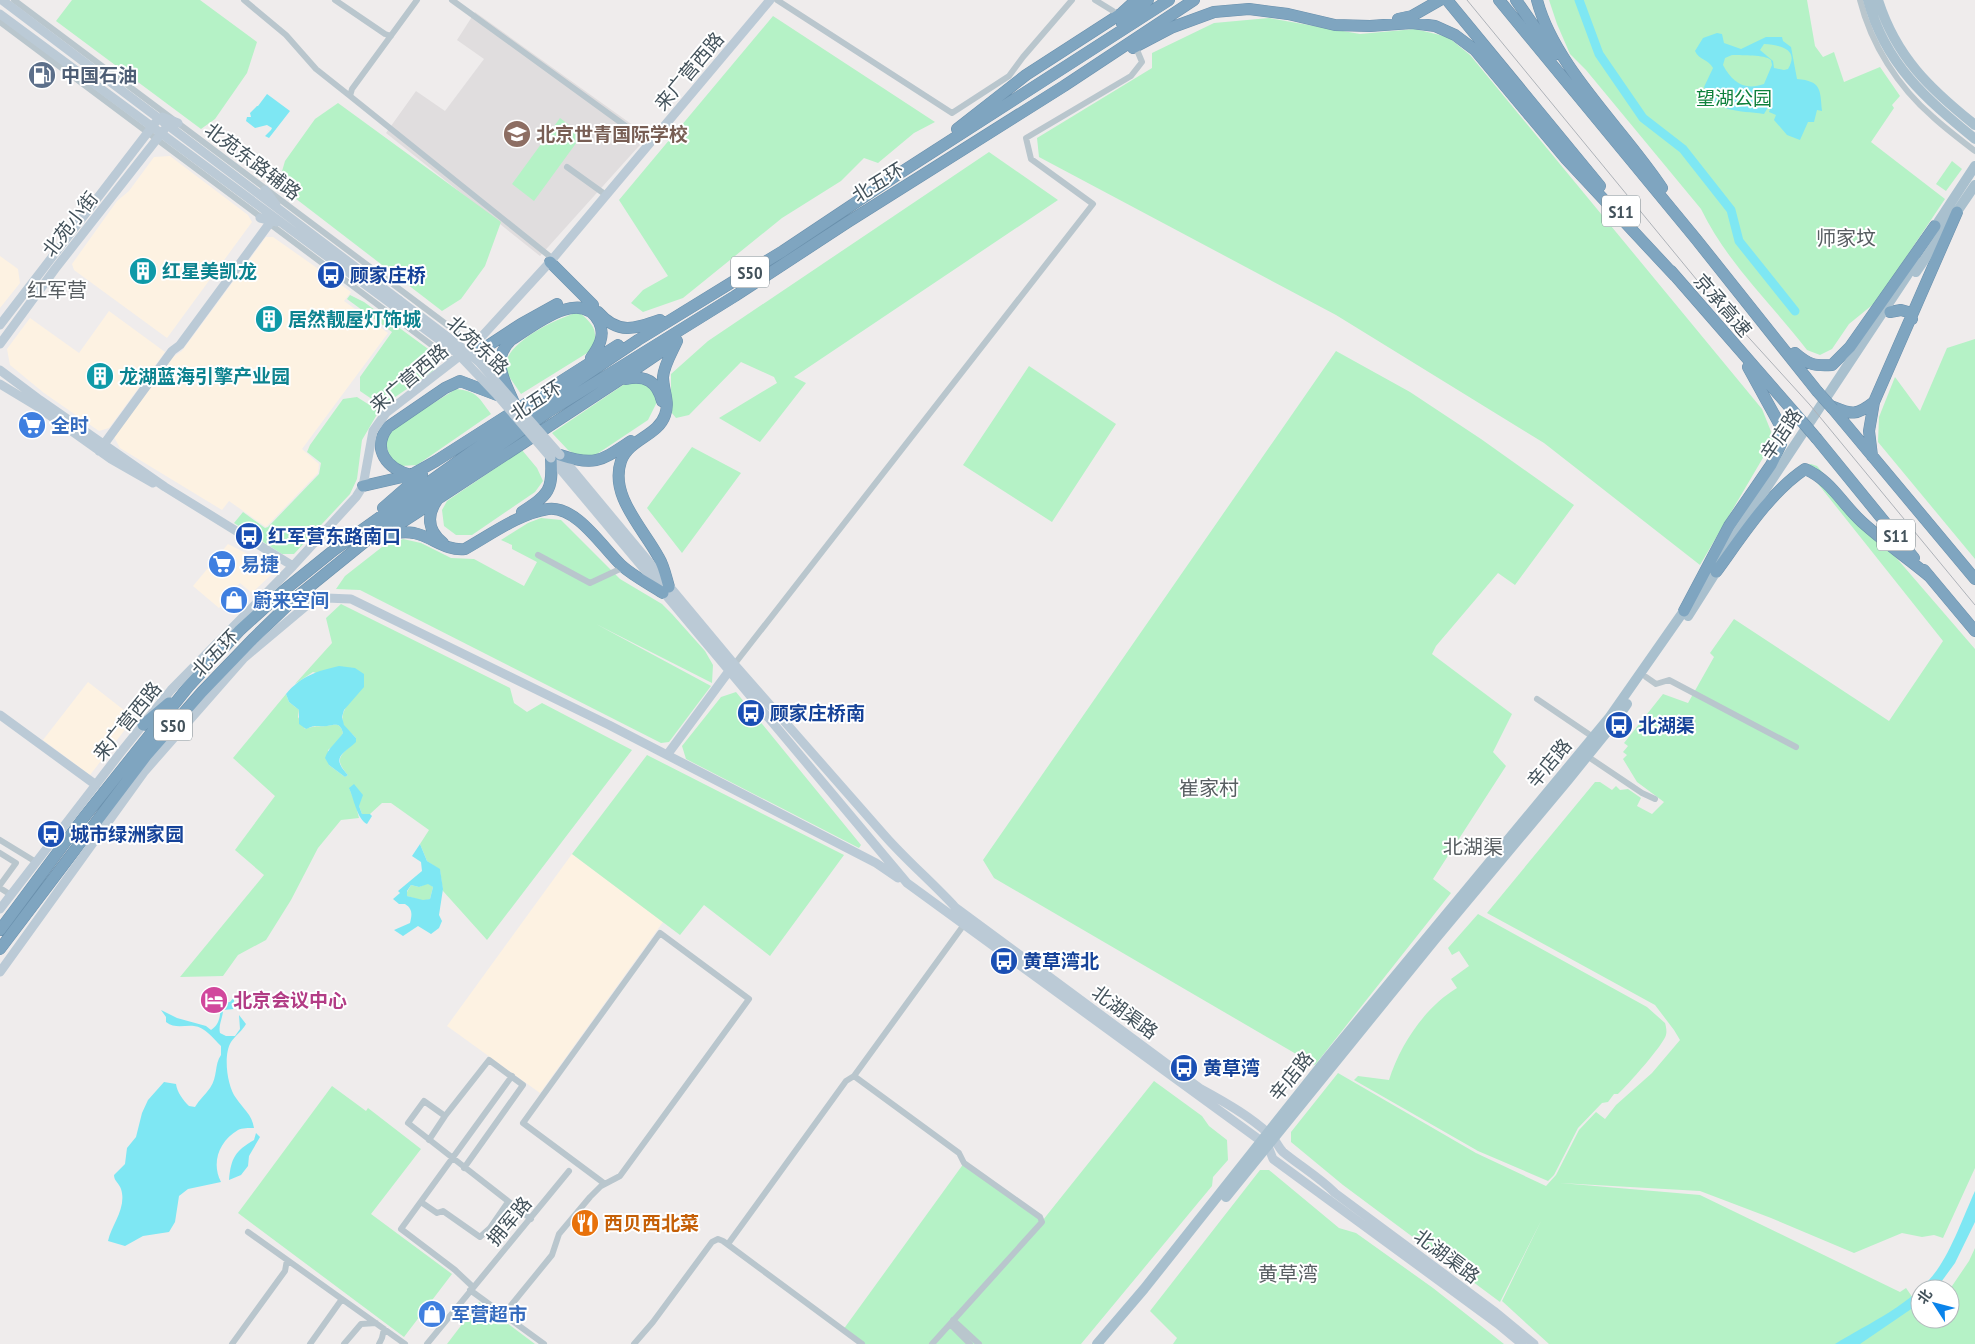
<svg xmlns="http://www.w3.org/2000/svg" width="1975" height="1344" font-family="'PT Sans Narrow','Noto Sans SC',sans-serif">
<rect width="100%" height="100%" fill="#efecec"/>
<path fill="#fdf2e2" d="M170 156 248 215 252 222 167 338 74 270 72 264 117 201 129 191 154 157Z
M266 237H273L351 292 344 301 388 333 302 449 319 464 318 473 266 527 229 501 222 510 120 448 114 437 170 359 182 351Z
M0 256 18 269 20 283 0 308Z
M109 311 165 352 109 428 99 431 44 393 10 365 7 349 30 318 79 353Z
M228 544 269 565 272 574 252 593 240 583 219 608 193 586Z
M88 682 134 718 90 775 43 740Z
M572 854 663 922 540 1093 447 1026Z"/>
<path fill="#e0ddde" d="M475 12 648 136 540 256 386 133 416 91 445 111 484 59 457 40Z"/>
<path fill="#b5f2c6" d="M72 0H200L257 42 247 73 215 119 201 129 56 21Z
M1549 0H1807L1815 46 1823 57 1834 52 1844 82 1880 67 1900 96 1892 105 1894 108 1871 142 1945 199 1876 302 1849 324 1832 349 1820 355 1807 350C1771 303 1727 263 1701 209L1586 70 1570 54 1557 24Z
M773 16 935 122 914 133 878 163 864 158 841 181 782 218 683 298 643 312 631 303 643 290 668 276 619 200Z
M1269 18 1360 34 1415 29 1448 37 1470 55 1762 409 1774 439 1700 565 1544 443 1336 315 1039 157 1037 138 1152 68V53L1214 23Z
M338 103 501 222 485 266 461 299 442 311 278 185 285 161 315 119Z
M560 118 582 135 534 201 512 184Z
M989 152 1058 200 794 377 806 383 760 442 719 418 777 383 774 377 741 362 689 415 676 418 671 412V374L708 341Z
M1952 161 1962 169 1946 191 1936 184Z
M350 295 364 302 435 354 436 369 382 406 360 391V377L392 332 347 299Z
M579 312C594 325 599 331 592 350L521 394 506 372C506 368 506 361 508 357 518 337 558 318 579 312Z
M1975 339V559L1878 442 1879 417 1895 377 1920 411 1947 348Z
M1336 351 1410 392 1481 439 1574 505 1515 585 1498 573 1436 646 1432 654 1512 714 1493 752 1506 766 1433 879 1451 893 1315 1065 994 878 983 860Z
M1029 366 1116 424 1052 522 963 465Z
M629 381 644 383 655 391 657 402 648 420 594 456H578L568 450 552 433Z
M456 389C477 391 479 398 491 414L417 465 401 466 390 459 386 443 392 429Z
M357 397 379 411 362 440 357 479 350 494 294 554H282L234 523 243 512 265 528 268 527 319 474 321 463 307 452 310 445 343 399Z
M692 447 741 473 682 553 647 508Z
M522 450 537 468 543 481 535 492 472 535H456L444 526 442 510 447 501Z
M1811 464 1817 466 1975 649V1168L1943 1238 1934 1235 1922 1237 1902 1233 1854 1253 1771 1218 1700 1191 1560 1183 1700 1195 1900 1292 1906 1288 1920 1308V1319H1950V1289L1969 1261 1975 1248V1344H1549L1502 1301 1541 1221 1500 1302 1343 1185 1291 1142V1132L1338 1073 1476 1153 1546 1186 1556 1175 1579 1130 1596 1112 1605 1119 1616 1105 1652 1073 1680 1040 1674 1030 1655 1005 1487 913 1595 782H1600L1612 790 1616 786 1620 790 1628 789 1641 798 1637 806 1652 814 1664 802 1637 782 1623 759 1627 755 1623 752 1628 746 1624 743 1663 694 1688 703 1714 657 1710 653 1734 619 1889 721 1943 641 1803 465Z
M541 518 561 520 620 579 662 604 672 614 705 651 713 665 712 683 596 624 711 686 669 742 661 743 360 590 336 589 345 576 382 547 403 539 421 543 451 558 474 559 524 586 537 562 512 549V545L501 540 528 523Z
M341 604 510 688 514 703 527 712 542 703 632 750 487 940 443 891 440 870 427 861 420 844 429 830 391 803H382L370 814H362L359 806 349 788 355 802 359 818 341 820 318 848 291 900 266 940 238 955 223 976 180 977 264 875 235 850 275 796 233 758 286 694 289 702 299 710 298 717 305 729C317 725 316 727 326 726 335 725 340 722 343 733L337 743 328 750 329 765 345 777 348 775C330 755 346 755 356 738 353 734 347 730 344 726 337 711 355 696 363 687L313 672 295 684 332 643 326 618Z
M736 692 861 845 859 848 686 759 682 746 721 697Z
M647 755 844 855 770 956 704 905 680 935 572 854Z
M428 883 433 887 430 899 423 901 407 896V892L411 885 419 887Z
M1478 914 1647 1007 1665 1023C1666 1026 1667 1031 1666 1035 1664 1044 1627 1086 1618 1094H1614L1608 1102 1602 1103 1578 1128 1554 1175 1548 1181 1478 1151 1354 1080 1358 1076 1389 1080C1400 1045 1425 1007 1457 988L1451 979 1469 966 1459 951 1452 955 1448 948Z
M1154 1081 1202 1116 1209 1126 1227 1140 1228 1160 1213 1177 1212 1186 1081 1344H862L843 1330 964 1163 1043 1220Z
M332 1086 366 1111 368 1108 421 1149 371 1214 452 1274 404 1337 238 1213Z
M1260 1170H1269L1339 1228 1356 1233 1433 1288 1504 1344H1173L1177 1338 1150 1311Z
M479 1302 535 1344H447Z"/>
<path fill="#7ee7f3" fill-rule="evenodd" d="M1717 33 1722 34 1724 43 1741 49 1766 37H1782L1783 41 1791 47 1797 79C1822 81 1820 90 1822 111L1817 110 1814 122H1808L1800 140 1787 135 1774 120 1776 115 1769 112 1770 109H1767L1764 114C1739 110 1716 114 1704 87L1713 68C1708 59 1699 60 1695 51L1703 38ZM1764 44C1780 45 1800 49 1788 69L1784 70 1774 68 1773 61 1760 50ZM1732 55C1743 56 1764 54 1771 60L1772 65 1764 84C1744 91 1732 82 1723 65L1725 58Z
M267 94 290 111 269 138 265 136 271 130 272 128 267 125 255 128 246 121 247 117H251L250 113 257 106H258Z
M339 666 355 668 364 674V687L344 710 342 717 344 725 356 738V742C342 755 331 757 348 775L345 777 329 765 325 758C328 748 337 742 343 733 340 722 335 725 327 726 316 727 317 724 306 729L299 724V710L289 702 286 694C301 676 317 671 339 666Z
M354 784 363 795 359 806 362 814H370L372 816 367 824C357 819 354 799 349 788Z
M420 844 427 861 440 869 443 889 439 915 442 921 439 928 431 934 418 926 403 936 394 930 410 923C412 915 413 909 405 904H399L393 899 400 893 398 891 422 871 421 862 412 856ZM428 884 433 887 430 899 423 900 407 896V891L411 885 419 887Z
M234 997V1009L223 1010C223 1018 218 1025 220 1033L226 1036H235L240 1029 239 1015 246 1024C242 1031 236 1035 231 1042 223 1055 227 1086 236 1098 243 1109 252 1114 254 1128 249 1128 242 1128 238 1130 219 1141 211 1163 221 1182L188 1189 179 1196 175 1222 169 1232 143 1236 125 1246 108 1241C112 1224 127 1208 121 1189 119 1183 114 1181 114 1175L125 1164 127 1148 136 1137 142 1113 148 1100 164 1082 176 1084C177 1092 183 1100 189 1106L195 1107C199 1100 205 1095 210 1088 218 1077 214 1065 221 1055V1046C213 1038 205 1027 194 1026 184 1025 175 1029 166 1022V1017L161 1010 177 1018 206 1026 211 1030C220 1024 220 1016 221 1005L225 1002H230Z
M256 1133 260 1137 249 1156 248 1166 241 1175 229 1180C231 1158 235 1151 254 1140Z
M1975 1191V1222L1955 1263 1936 1289H1920V1303L1860 1344H1835C1869 1323 1913 1304 1937 1270 1952 1249 1964 1215 1975 1191Z"/>
<g fill="none" stroke-linecap="round" stroke-linejoin="round">
<path stroke="#7ee7f3" stroke-width="9" d="M1579 0 1599 54 1643 118 1683 149 1731 210 1739 241 1795 311"/>
<defs>
<path id="highway" d="M1447 0 1600 186
M1499 0 1696 239 1817 391
M1516 0 1554 55
M1537 0C1554 66 1624 130 1662 188
M1398 19 1412 16 1440 0
M1122 24 1148 0
M1133 48 1173 27 1214 12 1249 9 1288 14 1335 25 1370 26 1412 23 1435 26 1455 35 1475 50 1566 159 1675 276
M957 129 1026 75 1122 13 1136 0
M550 262 593 305
M1671 271 1799 418
M598 312C618 335 635 329 660 320
M1890 312 1901 310 1908 312 1912 319
M474 345 486 347 521 324 557 304
M1795 353C1809 365 1814 366 1832 365L1850 347 1935 226
M626 379C645 375 657 381 662 401
M514 403C505 381 490 360 511 340 532 327 581 286 599 322 606 336 598 348 591 358
M1831 406C1851 414 1855 417 1874 402
M1833 409 1975 579
M1817 439 1914 558
M560 455C596 467 602 460 631 441
M1872 456 1869 431 1874 402 1957 212
M411 475C387 469 371 449 388 427L445 388 460 381 497 395
M363 486 411 475 436 461 618 345
M437 500C426 516 428 531 443 543
M383 508 422 474
M522 512C549 494 553 491 551 458
M398 525 621 379 677 341
M383 535C393 533 403 531 414 533 433 537 445 551 465 549 490 535 520 513 548 509 576 505 603 548 621 565 633 576 649 584 663 593
M1924 570 1975 631
M1716 572C1741 538 1769 493 1805 469 1831 480 1842 504 1862 522 1883 541 1907 558 1929 576
M669 587C666 577 664 566 659 558 644 529 609 496 621 461 629 439 658 436 665 415 670 402 663 390 663 377 664 365 672 352 677 341
M1684 611 1729 526 1771 465 1781 444V427L1748 367
M143 725 169 703
M0 930 81 821 188 687 240 630 282 592 334 550 474 450 638 340 783 251 900 173 1169 0
M0 949 146 756 202 692 254 638 293 600 398 515 548 412 735 296 848 222 1064 86 1194 0"/>
</defs>
<use href="#highway" stroke="#6a90ac" stroke-width="12"/>
<path stroke="#b9c6cd" stroke-width="6" d="M14 0 474 345
M244 0 286 35 316 69 350 96
M335 0 385 34 391 36
M417 0 352 89 350 96 553 259
M452 0 649 143
M777 0 952 113 1009 76 1023 57 1072 0
M1095 0 1113 11
M1860 0C1871 44 1898 87 1933 117 1946 129 1961 140 1975 151
M0 22 453 361
M567 167 606 195
M538 555 590 583 620 569
M733 666 1093 204 1031 159 1026 138 1131 76 1142 62 1137 50
M1646 677 1656 684 1669 680 1796 747
M1537 699 1593 737
M1587 756 1642 793 1655 799
M0 840 36 862
M0 853 16 863 0 885
M0 888 11 895
M854 1076 959 1153 964 1163 1040 1217 1042 1222 932 1344
M445 1116 424 1101 408 1123 531 1219
M429 1140 445 1116 489 1060 523 1085 464 1168
M421 1202 437 1213 443 1211 480 1237 490 1228 508 1202
M248 1232 405 1344
M728 1244 846 1081 854 1076 963 926
M473 1287 455 1270 401 1229 512 1076
M470 1290 544 1344
M504 1314 552 1255 559 1234 590 1197 601 1186 620 1176 749 999 660 933 523 1123 605 1184
M953 1320 979 1344
M950 1324 970 1344
M232 1344 285 1271 287 1260
M310 1344 342 1299
M344 1344 361 1324 376 1323
M379 1344 382 1338 384 1329
M427 1344 569 1171
M634 1344 653 1322 712 1242 718 1239 723 1241 862 1344"/>
<path stroke="#bbcad6" stroke-width="9" d="M2 0 399 300
M0 14 394 306
M162 117 178 123
M265 190 276 205
M260 218 277 222
M0 325 155 123
M0 344 55 269 164 130
M0 370 40 400 165 487 293 566
M0 384 38 407 111 459 153 483
M99 451 172 351 180 345 269 224
M560 455 734 664 885 836C907 861 932 882 955 907L1201 1089C1225 1102 1255 1119 1274 1139 1277 1143 1279 1148 1283 1152 1300 1166 1319 1177 1335 1193L1494 1311 1534 1344
M551 458 907 883 1268 1146 1273 1159 1498 1324 1522 1344
M0 715 96 785
M667 755 729 671
M0 909 121 752 171 690 293 566 356 497 363 486 373 431 386 413 474 345 550 262 770 0
M0 972 144 772 244 658 306 606 326 598 351 599 609 725 876 863 898 878"/>
<path stroke="#a9c0ce" stroke-width="10" d="M1868 0C1885 64 1926 99 1975 139
M1878 0C1896 57 1930 89 1975 125
M1931 233 1975 166
M1916 272 1975 185
M1716 564 1906 277 1916 261
M1688 616 1719 567
M1226 1197 1436 938 1568 780 1614 723 1627 704
M1097 1344 1144 1289 1328 1057 1609 718 1688 605"/>
<use href="#highway" stroke="#7fa5c0" stroke-width="11"/>
<path stroke="#aeb2b8" stroke-width="1" d="M1467 0 1701 285 1810 405 1975 605"/>
<defs>
<path id="highway-bridge" d="M1817 391 1833 409
M1799 418 1817 439"/>
</defs>
<use href="#highway-bridge" stroke="#6a90ac" stroke-width="12" stroke-linecap="butt"/>
<path stroke="#bbcad6" stroke-width="9" d="M399 300 465 350 479 362 560 455
M394 306 458 354 497 395 551 458"/>
<use href="#highway-bridge" stroke="#7fa5c0" stroke-width="11"/>
</g>
<defs>
<symbol id="fuel-disc" viewBox="-11 -11 22 22"><circle r="9.5" fill="#5c6f8a" stroke="#fff"/><path d="M-5.5-6h7V0h2V4h1.3V-2.5L3-4.5l.8-.8L6-3V5H2.5V1h-1V6h-7ZM-4.2-4.7v3.2H.2V-4.7Z" fill="#fff"/></symbol>
<symbol id="school-disc" viewBox="-11 -11 22 22"><circle r="9.5" fill="#8d6e63" stroke="#fff"/><path d="M0-5L7-2L0 1L-7-2ZM-4 1L0 2.5L4 1V4Q0 6-4 4Z" fill="#fff"/></symbol>
<symbol id="building-disc" viewBox="-11 -11 22 22"><circle r="9.5" fill="#0f9aa8" stroke="#fff"/><path d="M-4-6H4V6H1V3H-1V6H-4ZM-2.5-4.3h1.7v1.8h-1.7ZM.8-4.3h1.7v1.8H.8ZM-2.5-1h1.7V.8h-1.7ZM.8-1h1.7V.8H.8Z" fill="#fff"/></symbol>
<symbol id="bus-disc" viewBox="-11 -11 22 22"><circle r="9.5" fill="#1a4fb4" stroke="#fff"/><path d="M-5-6H5V4H4V6H2V4H-2V6H-4V4H-5ZM-3.5-4V0h7V-4ZM-3.5 1.2v1.5H-2V1.2ZM2 1.2v1.5H3.5V1.2Z" fill="#fff"/></symbol>
<symbol id="supermarket-disc" viewBox="-11 -11 22 22"><circle r="9.5" fill="#3f7fe0" stroke="#fff"/><path d="M-6-5.5h2.5l.6 2H6L4.5 2H-2.5L-4.4-4H-6ZM-1.5 3.2a1.3 1.3 0 1 0 .1 0ZM3 3.2a1.3 1.3 0 1 0 .1 0Z" fill="#fff"/></symbol>
<symbol id="shop-disc" viewBox="-11 -11 22 22"><circle r="9.5" fill="#3f7fe0" stroke="#fff"/><path d="M-5-2.5h2.3a2.7 3.5 0 0 1 5.4 0H5L5.5 6h-11ZM-1.5-2.5h3a1.5 2.3 0 0 0-3 0Z" fill="#fff"/></symbol>
<symbol id="hotel-disc" viewBox="-11 -11 22 22"><circle r="9.5" fill="#d1479c" stroke="#fff"/><path d="M-6-4.5h1.5V1H6V5H4.5V3h-9V5H-6ZM-4 0a1.8 1.8 0 1 1 3.6 0ZM.5 0V-2.5h3Q6-2.5 6 0Z" fill="#fff"/></symbol>
<symbol id="restaurant-disc" viewBox="-11 -11 22 22"><circle r="9.5" fill="#e8710a" stroke="#fff"/><path d="M-5-6h1v4h1v-4h1v4h1v-4h1v5L-1.5 .5V6h-2V.5L-5-1ZM5-6V6H3V1.5H1.5Q1.5-4 5-6Z" fill="#fff"/></symbol>
</defs>
<g fill-rule="evenodd">
<use href="#fuel-disc" x="26" y="59" width="32" height="32"/>
<use href="#school-disc" x="501" y="118" width="32" height="32"/>
<use href="#building-disc" x="127" y="255" width="32" height="32"/>
<use href="#bus-disc" x="315" y="259" width="32" height="32"/>
<use href="#building-disc" x="253" y="303" width="32" height="32"/>
<use href="#building-disc" x="84" y="360" width="32" height="32"/>
<use href="#supermarket-disc" x="16" y="409" width="32" height="32"/>
<use href="#bus-disc" x="233" y="520" width="32" height="32"/>
<use href="#supermarket-disc" x="206" y="548" width="32" height="32"/>
<use href="#shop-disc" x="218" y="584" width="32" height="32"/>
<use href="#bus-disc" x="735" y="697" width="32" height="32"/>
<use href="#bus-disc" x="1603" y="709" width="32" height="32"/>
<use href="#bus-disc" x="35" y="818" width="32" height="32"/>
<use href="#bus-disc" x="988" y="945" width="32" height="32"/>
<use href="#hotel-disc" x="198" y="984" width="32" height="32"/>
<use href="#bus-disc" x="1168" y="1052" width="32" height="32"/>
<use href="#restaurant-disc" x="569" y="1207" width="32" height="32"/>
<use href="#shop-disc" x="416" y="1298" width="32" height="32"/>
</g>
<g text-anchor="middle" dominant-baseline="central" stroke-width="4" stroke-linejoin="round" paint-order="stroke">
<g fill="#fff" stroke="#7b868c" stroke-width="1">
<rect x="1602" y="195.5" width="38" height="31" rx="4"/>
<rect x="731" y="256.5" width="38" height="31" rx="4"/>
<rect x="1877" y="519.5" width="38" height="31" rx="4"/>
<rect x="154" y="709.5" width="38" height="31" rx="4"/>
</g>
<g font-size="18" font-weight="bold" fill="#43525b">
<text x="1621" y="211">S11</text>
<text x="750" y="272">S50</text>
<text x="1896" y="535">S11</text>
<text x="173" y="725">S50</text>
</g>
<g font-size="19" fill="#43525b" stroke="#fff">
<text transform="translate(689 71) rotate(-50)">来广营西路</text>
<text transform="translate(253 161) rotate(37)">北苑东路辅路</text>
<text transform="translate(878 182) rotate(-32)">北五环</text>
<text transform="translate(70 224) rotate(-52)">北苑小街</text>
<text transform="translate(1723 305) rotate(49)">京承高速</text>
<text transform="translate(478 345) rotate(43)">北苑东路</text>
<text transform="translate(409 378) rotate(-40)">来广营西路</text>
<text transform="translate(536 400) rotate(-33)">北五环</text>
<text transform="translate(1781 434) rotate(-56)">辛店路</text>
<text transform="translate(215 653) rotate(-46)">北五环</text>
<text transform="translate(127 721) rotate(-51)">来广营西路</text>
<text transform="translate(1549 763) rotate(-50)">辛店路</text>
<text transform="translate(1125 1012) rotate(36)">北湖渠路</text>
<text transform="translate(1291 1076) rotate(-51)">辛店路</text>
<text transform="translate(509 1221) rotate(-50)">拥军路</text>
<text transform="translate(1447 1256) rotate(37)">北湖渠路</text>
</g>
<g font-size="19" font-weight="bold" fill="#4e5e75" stroke="#fff" text-anchor="start">
<text x="61" y="75">中国石油</text>
</g>
<g font-size="19" fill="#0f813c" stroke="#fff">
<text x="1734" y="98">望湖公园</text>
</g>
<g font-size="19" font-weight="bold" fill="#785e54" stroke="#fff" text-anchor="start">
<text x="536" y="134">北京世青国际学校</text>
</g>
<g font-size="19" font-weight="bold" fill="#0d838f" stroke="#fff" text-anchor="start">
<text x="162" y="271">红星美凯龙</text>
<text x="288" y="319">居然靓屋灯饰城</text>
<text x="119" y="376">龙湖蓝海引擎产业园</text>
</g>
<g font-size="19" font-weight="bold" fill="#164399" stroke="#fff" text-anchor="start">
<text x="350" y="275">顾家庄桥</text>
<text x="268" y="536">红军营东路南口</text>
<text x="770" y="713">顾家庄桥南</text>
<text x="1638" y="725">北湖渠</text>
<text x="70" y="834">城市绿洲家园</text>
<text x="1023" y="961">黄草湾北</text>
<text x="1203" y="1068">黄草湾</text>
</g>
<g font-size="19" font-weight="bold" fill="#366cbe" stroke="#fff" text-anchor="start">
<text x="51" y="425">全时</text>
<text x="241" y="564">易捷</text>
<text x="253" y="600">蔚来空间</text>
<text x="451" y="1314">军营超市</text>
</g>
<g font-size="19" font-weight="bold" fill="#b23c85" stroke="#fff" text-anchor="start">
<text x="233" y="1000">北京会议中心</text>
</g>
<g font-size="19" font-weight="bold" fill="#c56008" stroke="#fff" text-anchor="start">
<text x="604" y="1223">西贝西北菜</text>
</g>
<g font-size="20" fill="#585e62" stroke="#fff">
<text x="1846" y="238">师家坟</text>
<text x="57" y="290">红军营</text>
<text x="1209" y="788">崔家村</text>
<text x="1473" y="847">北湖渠</text>
<text x="1288" y="1274">黄草湾</text>
</g>
</g>
<g transform="translate(1935 1304) rotate(306)"><circle r="24" fill="#ffffff" stroke="#b4babd"/>
<path d="M0-4L9 19L0 12L-9 19Z" fill="#0a84eb"/>
<text y="-8" font-size="14" font-weight="bold" text-anchor="middle" fill="#43525b">北</text>
</g>
</svg>
